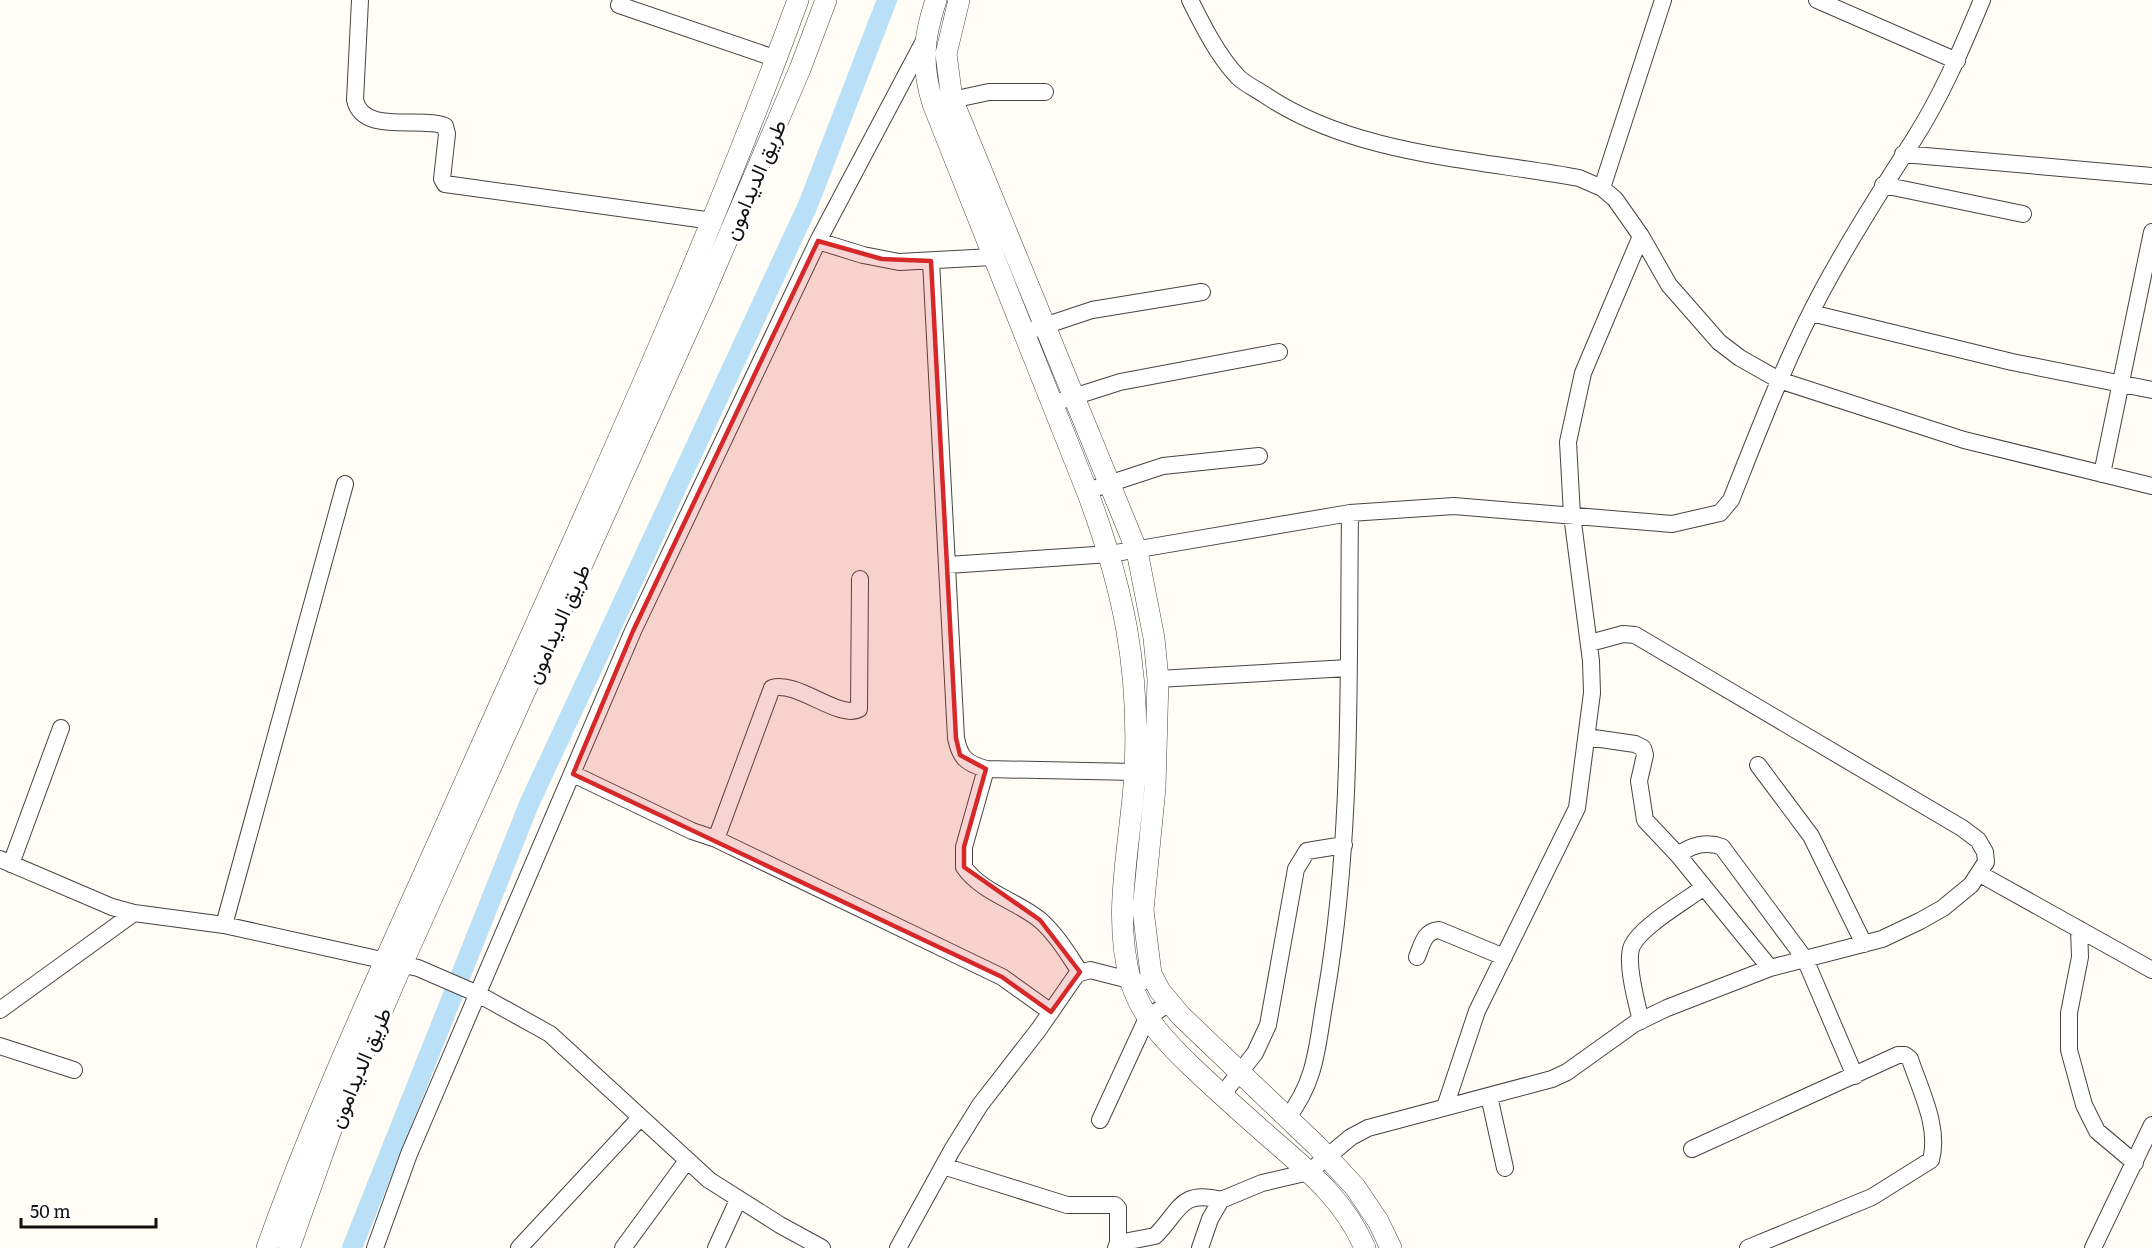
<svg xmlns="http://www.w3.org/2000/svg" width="2152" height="1248" font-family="Literata,Vazirmatn,serif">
<rect width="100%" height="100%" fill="#fffdf5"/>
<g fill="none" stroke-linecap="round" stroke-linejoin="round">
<path stroke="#b9e0f7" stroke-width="20" d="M352 1248 529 804 808 205 887 0"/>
<defs>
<path id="minor" d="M360 0 355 100C363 135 420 116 445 126L447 134 442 179 445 184 713 221
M1190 0C1203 26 1218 56 1238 77 1245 84 1256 89 1265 95 1354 155 1475 159 1579 178L1602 188 1615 199 1641 236 1669 285 1719 342 1740 358 1779 380 1964 440 2152 486
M1817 0 1957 61
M619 5 777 59
M942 102 989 92H1045
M1903 154 2152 176
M1883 185 2023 214
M1602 188 1663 0
M818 241 863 255 899 262 992 257
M931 261 956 738C960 758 966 763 986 769L1135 772
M1811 313 2012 362 2152 390
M1023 333 1092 310 1202 292
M1051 404 1120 382 1279 352
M2102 474 2152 232
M1087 491 1163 466 1259 456
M948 565 1110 554 1350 513 1454 506 1672 524 1720 513 1731 500C1759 430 1786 358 1822 291 1850 239 1882 189 1914 139 1942 95 1962 48 1982 0
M1158 679 1348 668
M1587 737 1635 744 1643 748 1645 755 1639 781 1645 820 1678 855 1770 968
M1758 765 1811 836 1864 944
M986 769 964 847V867C981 892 1017 901 1040 920 1057 935 1068 954 1080 972
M573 774 692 831 716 839 772 688C797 680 839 720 859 709L860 579
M716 839 1002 977 1051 1012
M1678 855C1691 845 1707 841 1722 847L1805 959 1855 1076
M0 859 112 907 134 913 224 925 418 968 478 994 550 1034 709 1180 780 1225 822 1248
M11 864 61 728
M1980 874 2152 970
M224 925 345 484
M2079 929 2080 957 2069 1013V1050L2084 1105 2097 1131 2135 1163
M1417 957C1422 945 1424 931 1439 930L1504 957
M0 1010 134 913
M1641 1021C1637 1004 1625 962 1632 946 1641 926 1686 901 1704 887
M0 1046 74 1070
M1222 1095 1255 1053 1268 1025 1296 869 1307 851 1344 845
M1489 1096 1505 1168
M1445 1107 1477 1011 1577 808 1592 693 1591 661 1572 515 1568 442 1583 373 1641 236
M1287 1118C1318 1079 1317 1042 1326 994 1353 835 1348 674 1350 513
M1100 1120 1147 1018 1169 1003
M1692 1149 1898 1055H1905L1910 1059C1920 1090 1940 1127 1931 1160L1872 1197 1748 1248
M943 1166 1067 1205H1115L1118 1208V1243
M375 1248 409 1154 633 631 818 241 924 41
M519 1248 640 1118
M623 1248 686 1162
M716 1248 738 1200
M898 1248 952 1150 980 1105 1039 1029 1077 974 1090 970 1141 983
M1116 1248 1118 1243 1155 1236C1180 1212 1179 1189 1221 1200
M1200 1248 1210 1219 1221 1200 1262 1183 1309 1172 1351 1137 1368 1128 1552 1079 1567 1072 1634 1024 1667 1008 1770 968 1882 939 1920 921 1943 908 1971 885 1986 862 1985 852 1978 840 1962 828 1635 635 1623 634 1590 643
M2093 1248 2152 1125"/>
<path id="tertiary" d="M936 0C923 39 921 65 933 104L1087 491C1123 587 1140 666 1135 770 1132 839 1111 913 1131 982 1142 1017 1165 1041 1191 1066 1216 1090 1242 1113 1268 1136 1307 1170 1344 1199 1365 1248
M959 0 946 54 952 99 1137 551 1154 638 1158 679 1155 788 1143 910 1151 974 1160 991 1181 1016 1317 1146 1355 1187 1378 1221 1391 1248
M267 1248C318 1105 383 966 445 827 567 553 695 282 798 0
M289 1248 332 1127 402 964 703 296 800 69 826 0"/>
</defs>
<use href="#minor" stroke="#444" stroke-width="18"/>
<use href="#tertiary" stroke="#444" stroke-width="22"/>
<use href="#minor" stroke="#fff" stroke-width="16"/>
<use href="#tertiary" stroke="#fff" stroke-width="21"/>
</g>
<path fill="#d62828" fill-opacity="0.2" stroke="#d62828" stroke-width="4.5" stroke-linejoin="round" d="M818 241 882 259 931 261 956 738 960 755 986 769 964 847V867L1040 920 1080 972 1051 1012 1002 977 573 774 633 631Z"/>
<g text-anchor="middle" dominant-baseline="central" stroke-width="6" stroke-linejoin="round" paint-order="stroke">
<g font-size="21" fill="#111" stroke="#fff">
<text transform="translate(753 179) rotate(-67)">طريق الديدامون</text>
<text transform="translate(556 623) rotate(-66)">طريق الديدامون</text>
<text transform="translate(358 1067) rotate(-67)">طريق الديدامون</text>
</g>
</g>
<path d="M21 1218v9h135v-9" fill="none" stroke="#111111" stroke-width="3"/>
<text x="30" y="1218" font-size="18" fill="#111111" stroke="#ffffff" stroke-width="4.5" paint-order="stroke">50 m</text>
</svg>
